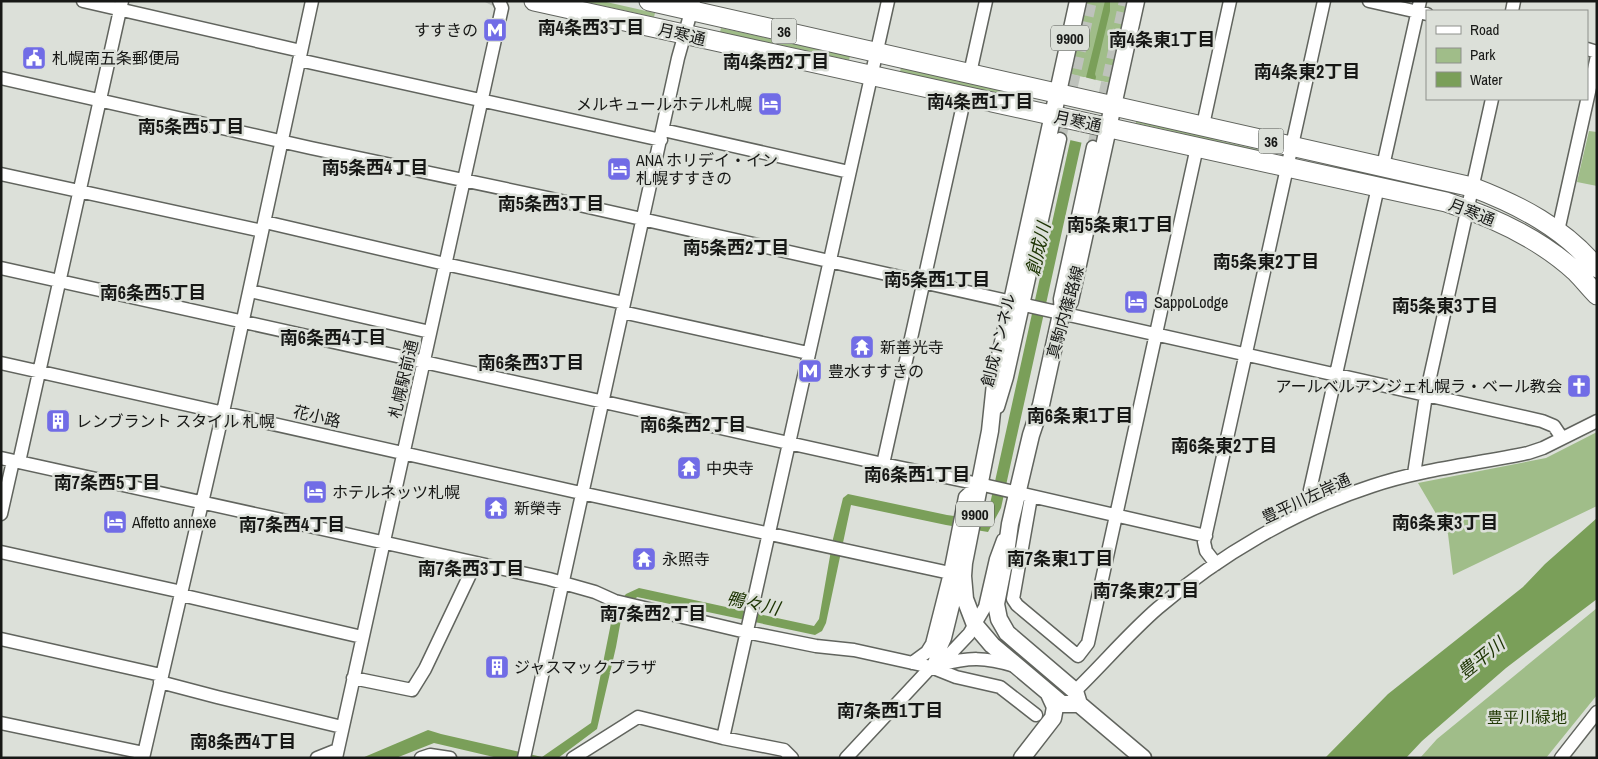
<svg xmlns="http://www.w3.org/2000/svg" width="1598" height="759" font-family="'Archivo Narrow','Noto Sans JP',sans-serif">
<rect width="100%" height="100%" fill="#dce0d9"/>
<path fill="#a0bd89" d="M581 1H602L655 13 654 17Z
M1086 1H1130L1110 83 1070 74Z
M721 28 850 56 849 60 720 32Z
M901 67 1033 97 1032 101 900 72Z
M1136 120 1192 131 1221 141 1265 151 1264 152 1136 123Z
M1589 131 1597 132V186L1577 182Z
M1597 432V506L1453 575 1448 534 1418 483 1546 458Z
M1597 608V695L1546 758H1420L1437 739Z"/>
<path fill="#7a9f59" d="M1105 1H1110V11L1095 74 1096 77 1001 508 988 532 946 525 851 505 826 623 822 631 815 635 637 597 622 614 616 647 597 729 558 758H498L434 743 396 758H362L428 730 441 734 542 757 591 723 614 608 626 594 639 588 814 626 819 619 833 539 843 498 848 494 947 515 983 520 990 504 1069 146Z
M1597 518V599L1506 668 1422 741 1406 758H1325L1388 694 1523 587 1545 564Z"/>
<path fill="#dce0d9" d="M1084 77 1096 80 1083 143 1070 140Z"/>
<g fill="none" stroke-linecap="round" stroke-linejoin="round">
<path stroke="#7a9f59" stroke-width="3" d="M985 511 991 508"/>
<path stroke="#bec2bc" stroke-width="12" stroke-dasharray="12 6" stroke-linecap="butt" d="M487 3 488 1
M1060 139 1091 1
M1093 147 1125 1"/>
<defs>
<path id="minor" d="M83 1 301 51
M1369 1 1427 14
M1512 11 1514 1
M1587 49 1597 52
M299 60 661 140
M970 73 986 1
M1 78 311 148 548 198 1542 421 1554 426 1562 438
M1203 125 1230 1
M663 130 849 172
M1383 166 1420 1
M1 174 262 231
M265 222 445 264 624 303
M1558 231 1597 56
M1 268 883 464 979 484 1206 536
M250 291 430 332
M622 312 808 353
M1061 314 1060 299 1093 147
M1 363 572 491 950 573
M998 407 1007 377 1060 139
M1 458 549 579 595 592 615 601 746 632 816 646 854 650 931 667 956 677 1000 687 1036 715
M19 462 122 1
M883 464 965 96
M1414 474 1426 395 1492 99
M1310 490 1378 187
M1031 497 1013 599 1017 605 1078 656 1088 643 1197 147
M1 514 13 461
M1 552 182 592
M1216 564 1206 551 1204 542 1324 1
M181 595 362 637
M1 639 161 675
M912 663 927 652 932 644 950 573 965 497 979 484
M933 665 945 638 960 577
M939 665C970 657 984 657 1015 666
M353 678 412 690 425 669 475 564
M160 682 217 697 342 727
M1075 691C1103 664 1129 633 1158 608 1220 555 1295 511 1372 486 1422 469 1476 464 1528 453L1543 448 1597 421
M1 723 144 753
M723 738 888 1
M143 758 223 412 312 1
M317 758 337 750
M336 758 498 26 502 8 499 1
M421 758 430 755 450 758
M524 758 678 58 694 1
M573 758 638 717 723 738 784 750 792 758
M846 758 931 667 951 653 969 634 985 607 996 559 1003 540
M1561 758 1597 712"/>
<path id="major" d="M1078 1 996 374 990 431 964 563 963 576 965 599 975 625 992 645 1062 704H1079
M1079 704 1075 691 1007 633 999 619 996 604 1006 553 1010 524 1031 435 1041 405 1061 314 1070 301 1136 1
M1079 704 1143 758
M1022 758 1053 718 1055 707 1049 694"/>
<path id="highway" d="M534 1 1446 202C1493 217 1539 238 1576 272 1583 279 1590 288 1597 295
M649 1 1472 187C1519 205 1564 228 1597 268"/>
</defs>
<use href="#minor" stroke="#61645e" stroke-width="15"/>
<use href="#major" stroke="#61645e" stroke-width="19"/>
<use href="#highway" stroke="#61645e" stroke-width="21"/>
<use href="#minor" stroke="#fff" stroke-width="12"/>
<use href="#major" stroke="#fff" stroke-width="16"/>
<use href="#highway" stroke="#fff" stroke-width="19"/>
</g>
<defs>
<symbol id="metro-square" viewBox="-11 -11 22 22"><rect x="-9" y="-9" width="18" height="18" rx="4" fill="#716ce6" stroke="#dce0d9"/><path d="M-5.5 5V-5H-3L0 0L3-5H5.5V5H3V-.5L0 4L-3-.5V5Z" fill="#fff"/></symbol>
<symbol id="civic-square" viewBox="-11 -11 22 22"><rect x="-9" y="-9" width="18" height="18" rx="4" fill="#716ce6" stroke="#dce0d9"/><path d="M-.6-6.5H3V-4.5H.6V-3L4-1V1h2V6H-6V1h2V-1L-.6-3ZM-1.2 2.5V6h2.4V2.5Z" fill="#fff"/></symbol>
<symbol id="hotel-square" viewBox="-11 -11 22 22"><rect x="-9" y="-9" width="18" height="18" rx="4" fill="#716ce6" stroke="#dce0d9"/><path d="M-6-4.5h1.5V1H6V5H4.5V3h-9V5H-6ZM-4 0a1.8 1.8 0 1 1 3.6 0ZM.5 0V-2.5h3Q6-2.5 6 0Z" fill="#fff"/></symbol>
<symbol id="temple-square" viewBox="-11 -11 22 22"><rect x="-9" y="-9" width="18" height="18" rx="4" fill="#716ce6" stroke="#dce0d9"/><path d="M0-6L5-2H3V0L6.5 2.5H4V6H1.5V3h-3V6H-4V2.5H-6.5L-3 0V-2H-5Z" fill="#fff"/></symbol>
<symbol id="church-square" viewBox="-11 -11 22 22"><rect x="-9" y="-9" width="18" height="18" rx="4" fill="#716ce6" stroke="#dce0d9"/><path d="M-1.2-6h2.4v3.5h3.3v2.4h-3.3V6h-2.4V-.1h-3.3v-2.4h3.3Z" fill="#fff"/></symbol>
<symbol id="building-square" viewBox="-11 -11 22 22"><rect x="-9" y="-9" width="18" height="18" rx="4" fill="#716ce6" stroke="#dce0d9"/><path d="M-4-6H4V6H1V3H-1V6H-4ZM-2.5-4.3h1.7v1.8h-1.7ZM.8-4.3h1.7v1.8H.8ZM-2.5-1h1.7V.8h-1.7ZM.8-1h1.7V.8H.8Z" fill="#fff"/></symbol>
</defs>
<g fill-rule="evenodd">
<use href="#metro-square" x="481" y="16" width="28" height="28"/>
<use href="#civic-square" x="20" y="44" width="28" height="28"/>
<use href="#hotel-square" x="756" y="90" width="28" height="28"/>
<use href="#hotel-square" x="605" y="155" width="28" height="28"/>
<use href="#hotel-square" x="1122" y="288" width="28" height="28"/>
<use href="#temple-square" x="848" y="333" width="28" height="28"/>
<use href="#metro-square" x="796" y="357" width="28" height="28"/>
<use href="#church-square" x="1565" y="372" width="28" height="28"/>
<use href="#building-square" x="44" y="407" width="28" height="28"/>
<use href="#temple-square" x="675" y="454" width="28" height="28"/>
<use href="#hotel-square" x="301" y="478" width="28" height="28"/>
<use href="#temple-square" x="482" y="494" width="28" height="28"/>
<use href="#hotel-square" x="101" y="508" width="28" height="28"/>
<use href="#temple-square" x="630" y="545" width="28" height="28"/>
<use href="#building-square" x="483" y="653" width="28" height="28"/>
</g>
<g text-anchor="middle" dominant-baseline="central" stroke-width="5" stroke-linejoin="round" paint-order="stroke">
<g fill="#dce0d9" stroke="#525450" stroke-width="1">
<rect x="771.5" y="18.5" width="25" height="25" rx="4"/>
<rect x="1051" y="25.5" width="38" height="25" rx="4"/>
<rect x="1258.5" y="128.5" width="25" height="25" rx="4"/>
<rect x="956" y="501.5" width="38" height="25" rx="4"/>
</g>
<g font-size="15" font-weight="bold" fill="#171816">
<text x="784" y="31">36</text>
<text x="1070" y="38">9900</text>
<text x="1271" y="141">36</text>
<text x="975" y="514">9900</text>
</g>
<g font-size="16" fill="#171816" stroke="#dce0d9" text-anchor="start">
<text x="478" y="30" text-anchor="end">すすきの</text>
<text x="52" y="58">札幌南五条郵便局</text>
<text x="752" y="104" text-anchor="end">メルキュールホテル札幌</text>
<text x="636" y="160">ANA ホリデイ・イン<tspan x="636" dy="18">札幌すすきの</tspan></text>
<text x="1154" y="302">SappoLodge</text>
<text x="880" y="347">新善光寺</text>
<text x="828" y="371">豊水すすきの</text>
<text x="1562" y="386" text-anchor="end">アールベルアンジェ札幌ラ・ベール教会</text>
<text x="76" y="421">レンブラント スタイル 札幌</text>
<text x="706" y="468">中央寺</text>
<text x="332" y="492">ホテルネッツ札幌</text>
<text x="514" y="508">新榮寺</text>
<text x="132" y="522">Affetto annexe</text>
<text x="662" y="559">永照寺</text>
<text x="514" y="667">ジャスマックプラザ</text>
</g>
<g font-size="16" fill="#171816" stroke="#dce0d9">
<text transform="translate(682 34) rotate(13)">月寒通</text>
<text transform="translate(1078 121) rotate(12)">月寒通</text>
<text transform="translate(1472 212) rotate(21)">月寒通</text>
<text transform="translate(1065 312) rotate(-74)">真駒内篠路線</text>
<text transform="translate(998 340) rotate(-76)">創成トンネル</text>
<text transform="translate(403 379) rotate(-77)">札幌駅前通</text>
<text transform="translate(317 416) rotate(13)">花小路</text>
<text transform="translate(1306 498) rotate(-25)">豊平川左岸通</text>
</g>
<g font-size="16" fill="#213904" stroke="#dce0d9">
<text x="1527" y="717">豊平川緑地</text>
</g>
<g font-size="18" font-weight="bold" fill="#171816" stroke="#dce0d9">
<text x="591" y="27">南4条西3丁目</text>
<text x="1162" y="39">南4条東1丁目</text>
<text x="776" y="61">南4条西2丁目</text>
<text x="1307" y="71">南4条東2丁目</text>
<text x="980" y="101">南4条西1丁目</text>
<text x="191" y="126">南5条西5丁目</text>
<text x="375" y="167">南5条西4丁目</text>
<text x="551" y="203">南5条西3丁目</text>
<text x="1120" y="224">南5条東1丁目</text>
<text x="736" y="247">南5条西2丁目</text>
<text x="1266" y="261">南5条東2丁目</text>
<text x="937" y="279">南5条西1丁目</text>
<text x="153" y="292">南6条西5丁目</text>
<text x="1445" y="305">南5条東3丁目</text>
<text x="333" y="337">南6条西4丁目</text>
<text x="531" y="362">南6条西3丁目</text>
<text x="1080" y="415">南6条東1丁目</text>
<text x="693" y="424">南6条西2丁目</text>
<text x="1224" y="445">南6条東2丁目</text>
<text x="917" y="474">南6条西1丁目</text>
<text x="107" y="482">南7条西5丁目</text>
<text x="1445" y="522">南6条東3丁目</text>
<text x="292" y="524">南7条西4丁目</text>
<text x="1060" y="558">南7条東1丁目</text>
<text x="471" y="568">南7条西3丁目</text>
<text x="1146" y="590">南7条東2丁目</text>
<text x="653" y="613">南7条西2丁目</text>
<text x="890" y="710">南7条西1丁目</text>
<text x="243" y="741">南8条西4丁目</text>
</g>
<g font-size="18" font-style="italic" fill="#1b3200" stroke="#dce0d9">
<text transform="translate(1038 249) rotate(-77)">創成川</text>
<text transform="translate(753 603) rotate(12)">鴨々川</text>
<text transform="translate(1481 658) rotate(-39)">豊平川</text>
</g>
</g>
<rect width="1598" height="759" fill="none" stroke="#171816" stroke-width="5"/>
<rect x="1426" y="10" width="162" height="90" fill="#dce0d9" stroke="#8d908b"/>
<rect x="1436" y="26" width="25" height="8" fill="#ffffff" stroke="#8d908b"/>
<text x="1470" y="35" font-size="15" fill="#171816">Road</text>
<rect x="1436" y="48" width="25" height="15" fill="#a0bd89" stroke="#8d908b"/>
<text x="1470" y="60" font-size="15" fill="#171816">Park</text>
<rect x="1436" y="72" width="25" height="15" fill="#7a9f59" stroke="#8d908b"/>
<text x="1470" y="85" font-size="15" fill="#171816">Water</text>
</svg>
